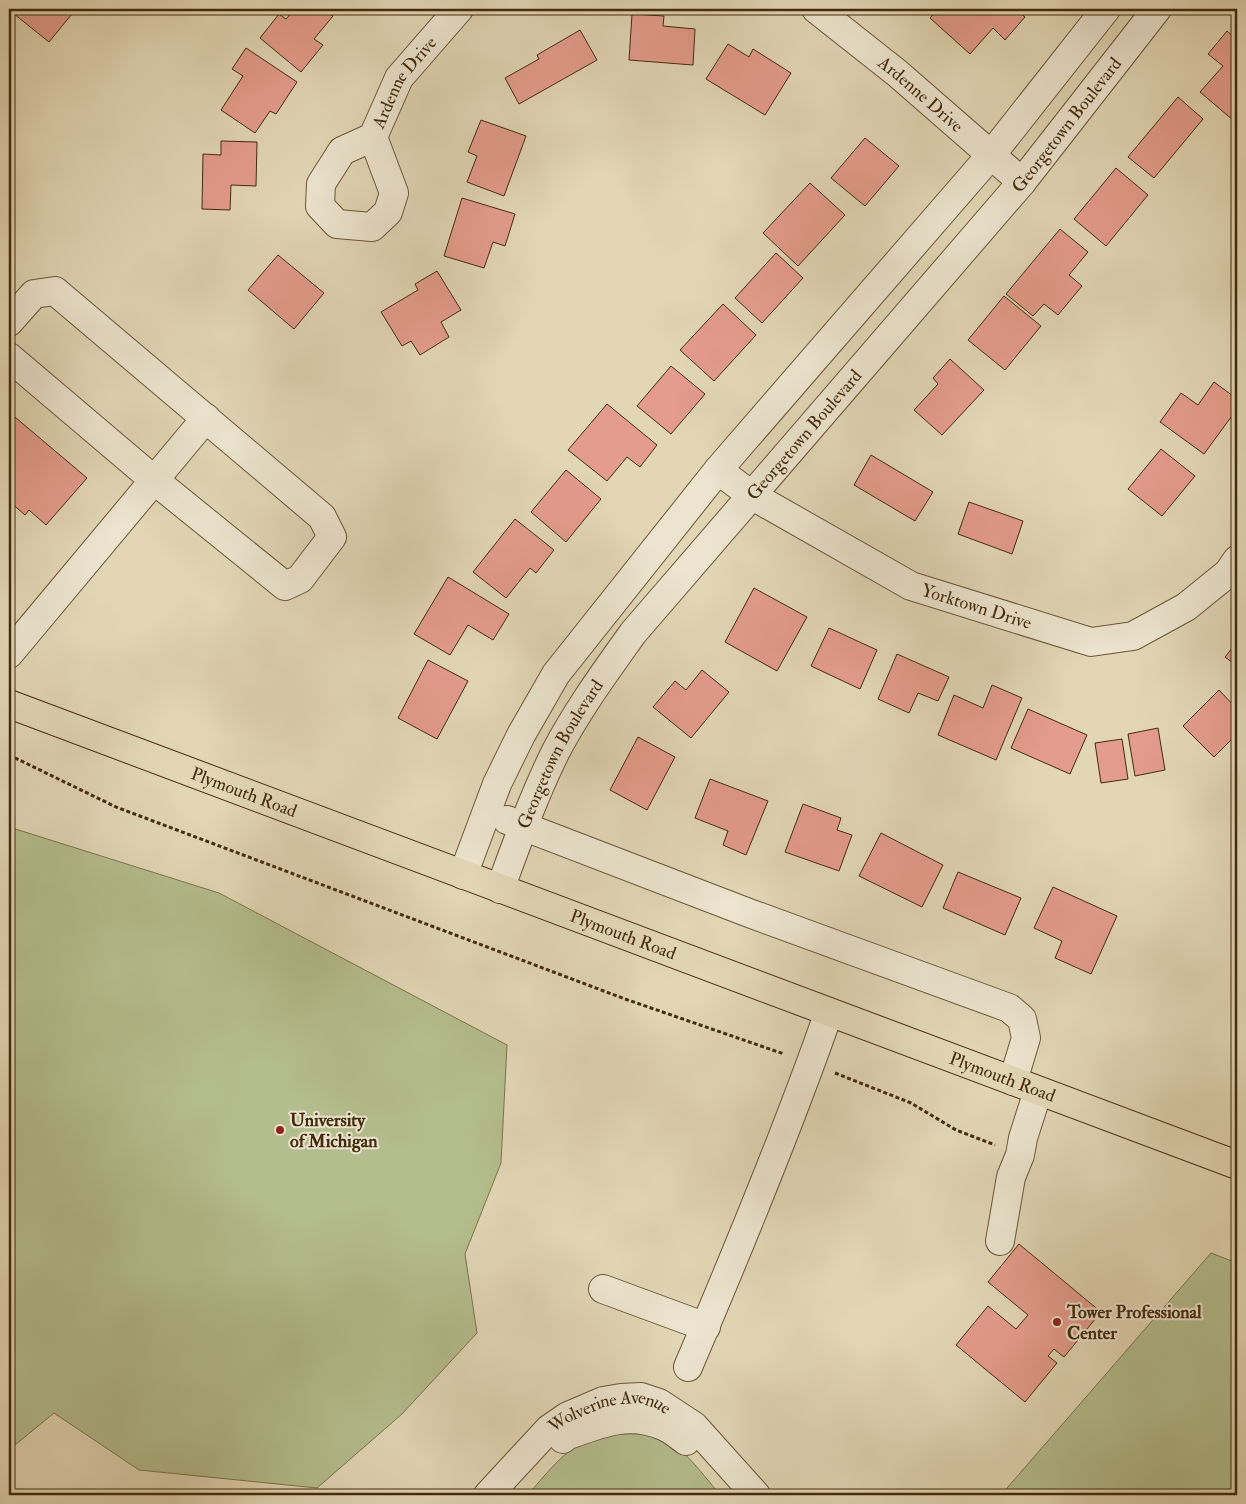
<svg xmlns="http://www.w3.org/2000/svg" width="1246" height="1504" font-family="'IM FELL Double Pica',serif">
<rect width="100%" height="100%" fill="#e2d6b5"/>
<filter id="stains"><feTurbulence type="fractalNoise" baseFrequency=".004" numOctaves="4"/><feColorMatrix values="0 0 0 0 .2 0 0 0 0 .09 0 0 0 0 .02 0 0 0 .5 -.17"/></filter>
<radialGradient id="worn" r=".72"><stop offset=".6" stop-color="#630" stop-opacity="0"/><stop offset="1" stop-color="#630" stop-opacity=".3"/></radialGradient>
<path fill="#b4bd8d" stroke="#7c744d" d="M9 827 219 893 507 1045 501 1163 465 1254 477 1333 402 1414 317 1488 139 1470 54 1413 9 1450Z
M1211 1253 1237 1263V1495H1001Z
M623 1430C633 1432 654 1433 662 1437 682 1446 706 1478 720 1495H528C545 1475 564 1450 589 1439 599 1434 612 1433 623 1430Z"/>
<path fill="#e49c8c" stroke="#432b0d" d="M19 9H76L49 42 14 14Z
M295 9H324L333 16 314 39 323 45 301 72 260 38 279 14 286 19Z
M938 9H1015L1025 17 1005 40 993 28 970 54 930 18Z
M632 14 664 16 663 26 695 29 693 65 629 60Z
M580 30 597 60 519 104 505 78 539 59 537 55Z
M1227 31 1237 40V118L1234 121 1200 92 1223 66 1208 54Z
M728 44 749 57 753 49 791 73 765 115 706 79Z
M246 48 297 82 276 114 270 111 255 133 221 110 243 76 232 69Z
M1178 97 1203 119 1154 178 1128 157Z
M481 120 526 136 504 196 467 182 477 156 468 152Z
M865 138 899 166 865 206 831 178Z
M221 141 257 142 256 186 231 185 230 210 202 209 203 154 221 155Z
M1116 168 1148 195 1106 246 1074 219Z
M810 183 845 215 798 266 763 233Z
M462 198 515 214 505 246 493 242 484 268 444 256Z
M1060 229 1088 252 1069 275 1082 286 1058 315 1044 304 1033 316 1006 294Z
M776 253 803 278 762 323 735 298Z
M278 255 324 293 294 329 248 290Z
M437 271 461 310 441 322 449 337 420 355 411 341 402 346 381 312 418 290 415 284Z
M1004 296 1041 326 1005 370 968 340Z
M723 304 756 335 714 381 680 350Z
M950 359 984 390 942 435 914 410 938 384 933 378Z
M671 366 705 394 671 434 637 406Z
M1214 382 1237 399V409L1204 454 1160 422 1181 393 1198 405Z
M607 404 657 445 640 467 627 457 607 481 568 450Z
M9 412 87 478 46 525 29 510 25 515 9 501Z
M1161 449 1195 476 1162 516 1128 489Z
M871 455 933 492 915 521 854 485Z
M566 470 601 499 566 542 531 512Z
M969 502 1023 521 1012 554 958 534Z
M515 519 554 550 536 573 530 568 506 598 473 572Z
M448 577 509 614 493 640 468 625 450 655 414 634Z
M754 588 807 617 777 671 725 642Z
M829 628 877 650 860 689 811 666Z
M1237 642V666L1225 657Z
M897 654 949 677 938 701 918 693 909 713 878 699Z
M428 660 468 681 437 739 398 718Z
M702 670 729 692 691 738 653 707 675 681 686 690Z
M992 685 1022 698 996 760 938 735 954 695 983 708Z
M1219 690 1237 709V734L1214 757 1183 726Z
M1028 709 1087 735 1070 774 1011 748Z
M1158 728 1165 770 1135 776 1128 734Z
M638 737 675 757 647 810 610 790Z
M1122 739 1128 779 1101 783 1095 743Z
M710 779 768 801 746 855 723 845 728 831 695 818Z
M803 804 841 818 837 830 852 835 839 871 785 852Z
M881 833 943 865 922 907 859 876Z
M958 872 1021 898 1005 935 943 908Z
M1053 887 1117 916 1091 974 1055 958 1062 941 1034 928Z
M1019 1244 1101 1312 1064 1357 1054 1349 1048 1356 1057 1363 1025 1402 956 1345 988 1306 1016 1329 1028 1315 988 1282Z"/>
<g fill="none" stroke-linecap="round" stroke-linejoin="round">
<defs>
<g id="minor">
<path id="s1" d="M816 9 897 73 1022 182"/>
<path id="s2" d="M373 137 394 193 388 212 372 227 337 224 320 206 321 184 342 151 373 137 399 78 459 9"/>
<path d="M9 322 34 294 55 291 322 517 332 537 300 579 285 586 154 480 9 357"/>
<path id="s3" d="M718 470 751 495 911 586 1091 642 1133 636 1186 607 1228 573 1237 560"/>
<path d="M9 654 206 418"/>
<path d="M507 820 749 913 1009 1008 1022 1019 1026 1038 1013 1081"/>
<path d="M463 875 497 784 521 735 556 674 718 470 991 155 1106 9"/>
<path id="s4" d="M500 889C517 843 534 795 556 751 578 709 606 671 633 633L1022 182 1157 9"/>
<path d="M1000 1241 1011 1177 1020 1155 1023 1138 1038 1091"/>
<path d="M603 1289 706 1327"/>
<path d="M688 1367C738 1250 787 1132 829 1012"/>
<path d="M563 1439 566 1436C599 1424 628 1411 663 1426 671 1429 679 1436 686 1441"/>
<path id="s5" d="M488 1495 549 1429 568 1416 603 1401 621 1398 641 1397 659 1403 694 1426 756 1495"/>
</g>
<g id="major">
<path id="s6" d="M9 704 1237 1165"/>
</g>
</defs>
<use href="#minor" stroke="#6b5637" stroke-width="30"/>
<use href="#major" stroke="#432b0d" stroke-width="30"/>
<path stroke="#432b0d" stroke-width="3" stroke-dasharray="4 2.5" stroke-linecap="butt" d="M9 755 116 807 625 999 784 1054
M835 1073 911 1103 956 1130 995 1145"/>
<use href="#minor" stroke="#ece4cf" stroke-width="28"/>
<use href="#major" stroke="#e2d6b5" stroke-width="28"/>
</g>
<g fill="#8f2418" stroke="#ece4cf" stroke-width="2">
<circle cx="280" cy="1130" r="5"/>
<circle cx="1057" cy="1322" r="5"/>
</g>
<g text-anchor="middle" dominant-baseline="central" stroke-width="4" stroke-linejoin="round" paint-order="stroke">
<g font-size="18" fill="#432b0d" stroke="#ece4cf">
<text stroke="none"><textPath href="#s2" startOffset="320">Ardenne Drive</textPath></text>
<text stroke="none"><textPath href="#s1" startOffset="135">Ardenne Drive</textPath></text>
<text stroke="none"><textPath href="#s4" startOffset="958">Georgetown Boulevard</textPath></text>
<text stroke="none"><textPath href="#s4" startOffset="552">Georgetown Boulevard</textPath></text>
<text stroke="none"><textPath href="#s3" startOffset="294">Yorktown Drive</textPath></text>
<text stroke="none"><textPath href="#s4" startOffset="148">Georgetown Boulevard</textPath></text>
<text stroke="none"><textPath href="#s6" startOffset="251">Plymouth Road</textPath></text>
<text stroke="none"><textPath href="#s6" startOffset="656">Plymouth Road</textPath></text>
<text stroke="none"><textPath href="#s6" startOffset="1061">Plymouth Road</textPath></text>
<text stroke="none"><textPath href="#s5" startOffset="156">Wolverine Avenue</textPath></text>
</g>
<g font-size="18" font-weight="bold" fill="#432b0d" stroke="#ece4cf" text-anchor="start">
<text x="290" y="1120">University<tspan x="290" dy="21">of Michigan</tspan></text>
<text x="1067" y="1312">Tower Professional<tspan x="1067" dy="21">Center</tspan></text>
</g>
</g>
<rect width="1246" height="1504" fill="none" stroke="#e2d6b5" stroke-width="30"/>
<rect x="10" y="10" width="1226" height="1484" fill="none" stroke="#432b0d" stroke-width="2.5"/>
<rect x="15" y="15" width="1216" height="1474" fill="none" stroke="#432b0d"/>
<rect width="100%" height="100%" filter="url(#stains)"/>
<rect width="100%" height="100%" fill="url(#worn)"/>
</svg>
